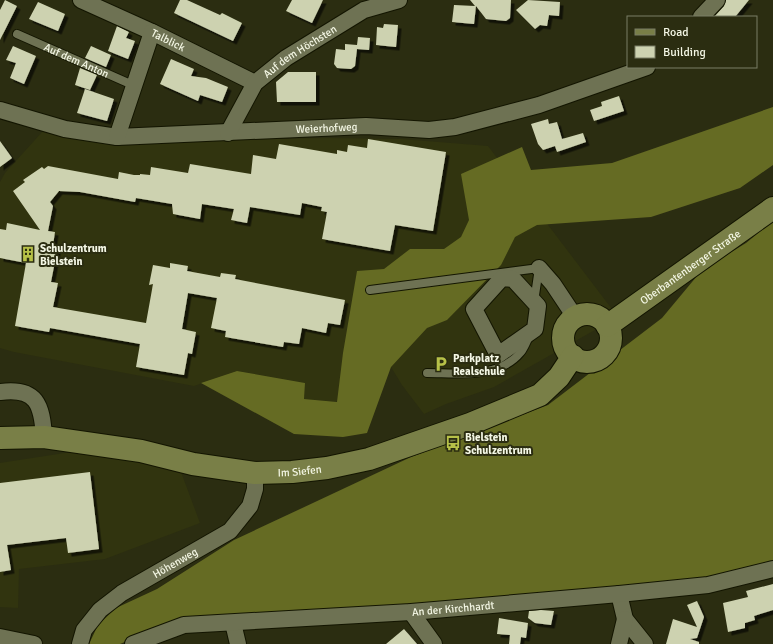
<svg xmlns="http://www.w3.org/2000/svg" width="773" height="644" font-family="Signika,sans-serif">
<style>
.built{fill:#31340f}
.forest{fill:#656b23}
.building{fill:#cdd2b0;filter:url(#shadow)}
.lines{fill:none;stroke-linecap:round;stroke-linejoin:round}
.service-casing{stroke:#131500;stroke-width:10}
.minor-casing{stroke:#131500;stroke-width:18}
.secondary-casing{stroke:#131500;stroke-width:24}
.service{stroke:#6e7253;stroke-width:8}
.minor{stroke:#6e7253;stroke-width:16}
.secondary{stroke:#797f47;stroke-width:22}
.labels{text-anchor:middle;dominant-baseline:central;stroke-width:4;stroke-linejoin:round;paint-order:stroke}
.street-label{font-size:11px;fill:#f4f7e5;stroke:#2b2d11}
.poi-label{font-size:11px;font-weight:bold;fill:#f4f7e5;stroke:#2b2d11;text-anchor:start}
</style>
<defs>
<filter id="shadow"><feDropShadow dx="3.5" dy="3.5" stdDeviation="0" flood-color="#0009"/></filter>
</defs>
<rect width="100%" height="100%" fill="#2b2d11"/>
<!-- built -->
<path class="built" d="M44,130L111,142L328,138L401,139L488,146L618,317L494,387L446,404L424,414L402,385L391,367L337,402L304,399L305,383L237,371L194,386L14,352L0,348V182L5,173Z
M91,449L181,472L200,523L105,559L19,569L18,608L0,607V463Z"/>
<!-- forest -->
<path class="forest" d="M773,107V165L740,188L651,217L537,225L515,237L501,265L447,320L427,328L391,367L367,433L343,437L294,434L201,383L237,371L305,383L304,399L337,402L343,353L357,271L384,269L410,249H444L461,237L469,220L461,174L522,147L531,170L612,163Z
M773,221V567L700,584L134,638L120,644H89L98,625L116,608L157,589L234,540L411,457L548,405L662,318L702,270L746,243Z"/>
<!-- building -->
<path class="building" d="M5,0L17,6L0,40V10Z
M180,0H187L220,15L222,13L242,23L233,41L174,13Z
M292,0H323L312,23L286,11Z
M470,0H511L510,18L506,21L486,19L476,6L474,24L452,22L454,5L475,6Z
M528,0L560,2L559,16L549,15L547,26L540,25L535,29L516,10Z
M726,0H749L735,17H714L724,6Z
M38,2L65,14L58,31L29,19Z
M384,24L398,25L396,47L376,45L377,27L383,28Z
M117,26L129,32L126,38L135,41L128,59L108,51Z
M358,37L370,38L369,50L357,49L355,66L351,69L337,68L334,64L336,49L345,50V44L357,45Z
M13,46L36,56L24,84L10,78L16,63L6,60Z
M91,46L111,55L106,67L85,58Z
M171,59L194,69L191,76L206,78L228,87L222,102L200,95L198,101L160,84Z
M80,68L97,75L90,90L75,85Z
M288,72H316V102H277L276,82Z
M85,89L114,99L107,121L77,113Z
M619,96L624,111L594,121L590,110L602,106L601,102Z
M548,119L549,124L557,122L562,139L583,133L586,142L557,152L555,146L543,150L538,144L531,124Z
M368,139L446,152L433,231L395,225L390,251L322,239L327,212L321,211L322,207L302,203L300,215L250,207L247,223L231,220L234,209L202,204L200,219L173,214L172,204L136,198L135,202L80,192L59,191L50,202L53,206L48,231L55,232L53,245L58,246L51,282L58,283L53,307L146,323L153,284L149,285L153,265L170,268V263L188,266L187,271L220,277L221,273L236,275L235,279L345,300L340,325L328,323L326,333L302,328L299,344L284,342L283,347L225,337L226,331L211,328L217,298L188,293L182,329L196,332L192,354L188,353L184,375L136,367L140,344L50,328L49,332L15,326L26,263L0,258V229L6,230L7,223L40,230L13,191L25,182L23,180L42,167L44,169L48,166L118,179L119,172L134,175H140V174L150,175L151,167L188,173L190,164L251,174L253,155L276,159L279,144L337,154V150L347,152L348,145L367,148Z
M0,141L12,158L0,167Z
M90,472L99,549L68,553L66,538L7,545L11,570L0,572V483Z
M773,584V610L754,616L755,620L745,623V628L728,632L723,603L748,597L746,591Z
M697,601L704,617L697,638L690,639L699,642V644H666L673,619L697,627L687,605Z
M541,610L554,611L551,625L535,623L528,618L529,611Z
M499,618L528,623L526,638L521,637L520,644H509L510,635L497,634Z
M404,629L417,644H386Z"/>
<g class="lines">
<defs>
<g id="service">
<path id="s1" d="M17,34L135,86"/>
<path d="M370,290L539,268L534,302"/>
<path d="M427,373C458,373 498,379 520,353C524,349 526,342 529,337"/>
</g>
<g id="minor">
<path id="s2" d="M81,0L152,32L255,83"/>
<path d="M701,17L717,0"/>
<path id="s3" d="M0,110L65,129L117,137L366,126L429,130L455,127L539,105L647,67"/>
<path id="s4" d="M228,133L255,83L286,58L364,10L399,0"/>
<path d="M117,137L152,32"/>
<path d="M539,268L553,284L575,317"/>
<path d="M502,278L513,279L538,306L535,329L498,355L474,309Z"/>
<path d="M0,392C37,387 42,405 44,437"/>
<path d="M619,594L625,619L645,644"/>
<path d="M411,612L434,644"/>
<path d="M233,623L238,644"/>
<path d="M0,637L34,644"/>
<path id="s5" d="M80,644L84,630L100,610L122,593L230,531L250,506L255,489V473"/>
<path id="s6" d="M133,644L184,625L411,612L619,594L708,585L773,569"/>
<path d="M619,644L625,619"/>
</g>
<g id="secondary">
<circle cx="587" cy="338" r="24"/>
<path id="s7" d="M607,326L773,208"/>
<path id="s8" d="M0,438L44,437L141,451L193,464L255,473L292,472L327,468L369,459L470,424L540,395L559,377L573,356"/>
</g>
</defs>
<!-- service casing -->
<use href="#service" class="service-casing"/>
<!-- minor casing -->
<use href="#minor" class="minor-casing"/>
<!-- secondary casing -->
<use href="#secondary" class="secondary-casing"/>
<!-- service -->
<use href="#service" class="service"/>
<!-- minor -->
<use href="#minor" class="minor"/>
<!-- secondary -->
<use href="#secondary" class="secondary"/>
</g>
<!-- icons -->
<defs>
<symbol id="building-bare" viewBox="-9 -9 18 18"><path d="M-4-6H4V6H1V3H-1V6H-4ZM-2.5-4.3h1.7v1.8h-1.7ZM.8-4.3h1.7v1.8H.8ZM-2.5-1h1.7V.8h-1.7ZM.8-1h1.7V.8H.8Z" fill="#b7c148" stroke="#2b2d11" stroke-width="2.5" paint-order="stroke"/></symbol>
<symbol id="parking-bare" viewBox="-9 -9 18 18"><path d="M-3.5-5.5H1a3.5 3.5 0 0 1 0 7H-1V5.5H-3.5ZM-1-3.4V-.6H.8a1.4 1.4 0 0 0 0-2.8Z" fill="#b7c148" stroke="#2b2d11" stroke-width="2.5" paint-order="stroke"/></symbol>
<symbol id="bus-bare" viewBox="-9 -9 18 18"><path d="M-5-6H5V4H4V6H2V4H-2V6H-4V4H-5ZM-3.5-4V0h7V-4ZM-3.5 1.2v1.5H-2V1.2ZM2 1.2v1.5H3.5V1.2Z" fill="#b7c148" stroke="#2b2d11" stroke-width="2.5" paint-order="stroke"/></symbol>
</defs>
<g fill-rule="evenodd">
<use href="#building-bare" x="17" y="243" width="22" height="22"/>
<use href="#parking-bare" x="430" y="353" width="22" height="22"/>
<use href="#bus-bare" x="442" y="432" width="22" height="22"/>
</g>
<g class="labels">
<!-- street labels -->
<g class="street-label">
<text stroke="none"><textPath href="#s2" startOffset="96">Talblick</textPath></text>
<text stroke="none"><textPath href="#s4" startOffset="112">Auf dem Höchsten</textPath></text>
<text stroke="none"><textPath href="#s1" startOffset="65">Auf dem Anton</textPath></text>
<text stroke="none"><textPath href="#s3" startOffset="330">Weierhofweg</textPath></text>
<text stroke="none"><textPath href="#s7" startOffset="102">Oberbantenberger Straße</textPath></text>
<text stroke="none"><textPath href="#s8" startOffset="303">Im Siefen</textPath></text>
<text stroke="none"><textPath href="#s5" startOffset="129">Höhenweg</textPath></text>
<text stroke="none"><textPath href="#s6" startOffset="324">An der Kirchhardt</textPath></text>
</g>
<!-- poi labels -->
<g class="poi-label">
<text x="40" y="248">Schulzentrum<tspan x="40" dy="13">Bielstein</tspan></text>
<text x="453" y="358">Parkplatz<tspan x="453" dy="13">Realschule</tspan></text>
<text x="465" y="437">Bielstein<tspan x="465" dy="13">Schulzentrum</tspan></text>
</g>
</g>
<!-- legend -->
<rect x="627" y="16" width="130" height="52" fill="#2b2d11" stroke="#7b7e66"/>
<rect x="635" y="29" width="20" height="6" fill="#797f47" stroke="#7b7e66"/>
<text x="663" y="36" font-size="12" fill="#f4f7e5">Road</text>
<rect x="635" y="46" width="20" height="12" fill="#cdd2b0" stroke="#7b7e66"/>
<text x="663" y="56" font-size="12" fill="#f4f7e5">Building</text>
</svg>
